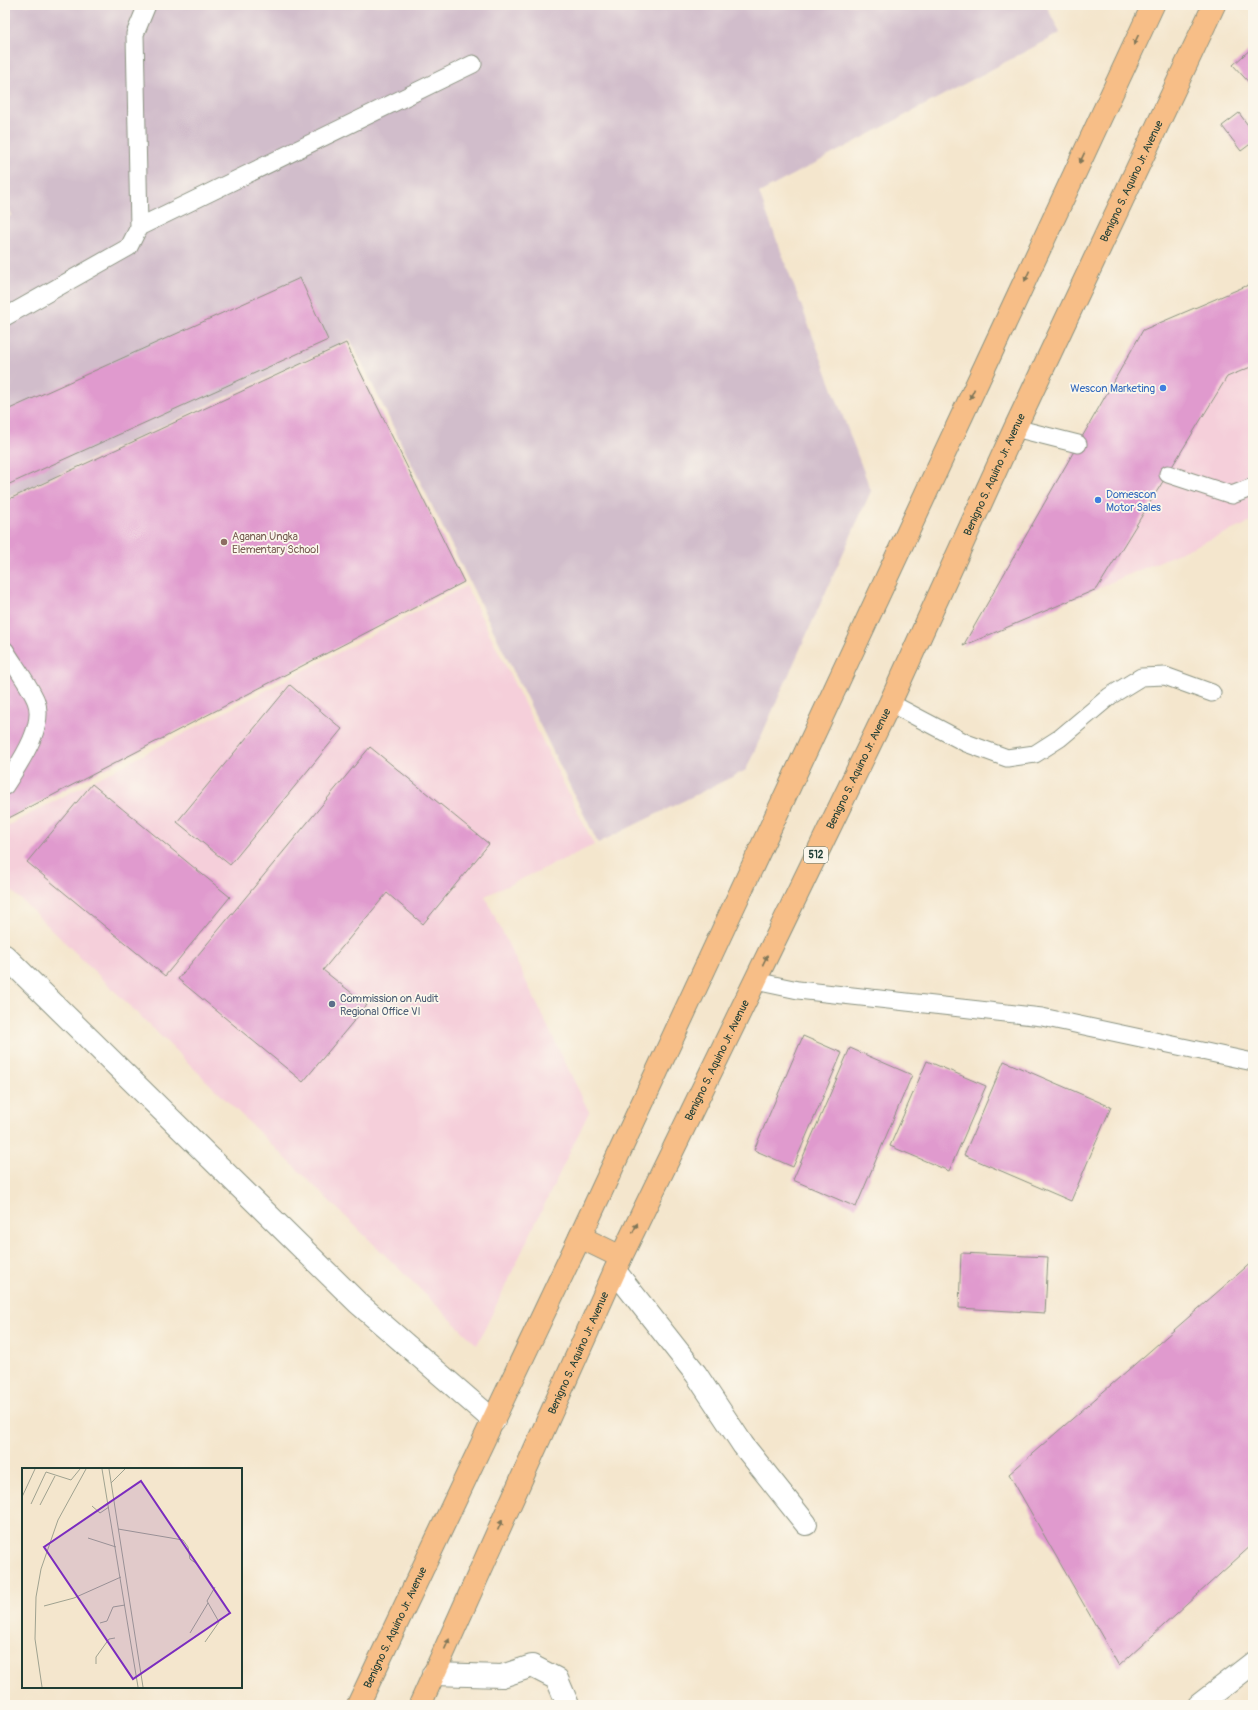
<svg xmlns="http://www.w3.org/2000/svg" width="1258" height="1710" font-family="Pangolin,sans-serif">
<style>
.built{fill:#f5cfda}
.industrial{fill:#d1bdcb}
.building{fill:#e09ace}
.lines{fill:none;stroke-linecap:round;stroke-linejoin:round}
.service-casing{stroke:#8a9280;stroke-width:19}
.minor-casing{stroke:#8a9280;stroke-width:24}
.primary-casing{stroke:#8a9280;stroke-width:24}
.service{stroke:#fff;stroke-width:17}
.minor{stroke:#fff;stroke-width:22}
.primary{stroke:#f7be87;stroke-width:22}
.oneway{fill:#807759}
.shop-dot{fill:#3f7fe0;stroke:#fbf7ec;stroke-width:1.5}
.education-dot{fill:#8d6e63;stroke:#fbf7ec;stroke-width:1.5}
.service-dot{fill:#5c6f8a;stroke:#fbf7ec;stroke-width:1.5}
.labels{text-anchor:middle;dominant-baseline:central;stroke-width:3.5;stroke-linejoin:round;paint-order:stroke}
.shield{fill:#fbf7ec;stroke:#61756b;stroke-width:1}
.shield-label{font-size:10px;font-weight:bold;fill:#1f3d34}
.street-label{font-size:11px;fill:#1f3d34;stroke:#fbf7ec}
.shop-label{font-size:11px;fill:#366cbe;stroke:#fbf7ec;text-anchor:end}
.education-label{font-size:11px;fill:#785e54;stroke:#fbf7ec;text-anchor:start}
.service-label{font-size:11px;fill:#4e5e75;stroke:#fbf7ec;text-anchor:start}
.inset-road{fill:none;stroke:#9fa290;stroke-width:1}
.view{fill:#7b2cbf;fill-opacity:0.15;stroke:#7b2cbf;stroke-width:2}
.inset-edge{fill:none;stroke:#1f3d34;stroke-width:2}
</style>
<rect width="100%" height="100%" fill="#fbf7ec"/>
<filter id="ink" filterUnits="userSpaceOnUse"><feTurbulence type="fractalNoise" baseFrequency=".025" numOctaves="2"/><feDisplacementMap in="SourceGraphic" scale="8" xChannelSelector="R" yChannelSelector="G"/><feConvolveMatrix kernelMatrix="1 2 1 2 8 2 1 2 1" color-interpolation-filters="sRGB"/></filter>
<filter id="wash" filterUnits="userSpaceOnUse"><feTurbulence type="fractalNoise" baseFrequency=".012" numOctaves="4" result="noise"/><feDisplacementMap in="SourceGraphic" scale="16" xChannelSelector="R" yChannelSelector="G"/><feGaussianBlur stdDeviation="0.9" result="paint"/><feColorMatrix in="noise" values="0 0 0 0 0 0 0 0 0 0 0 0 0 0 0 0 0 1.4 0 .05"/><feComposite in="paint" operator="in"/></filter>
<g filter="url(#wash)">
<rect width="100%" height="100%" fill="#f4e6cd"/>
<!-- built -->
<path class="built" d="M1253,283V521L963,646L1143,330Z
M466,586L594,845L485,896L589,1112L477,1345L5,884V827Z"/>
<!-- industrial -->
<path class="industrial" d="M5,5H1046L1060,33L759,193L871,491L746,770L598,843L350,339L5,499V219L12,215L5,200Z"/>
<g id="blocks">
<!-- building -->
<path class="building" d="M1253,47V87L1233,65Z
M1239,113L1253,132V142L1241,151L1222,126Z
M300,278L328,340L5,486V411Z
M1253,283V366L1227,377L1097,589L963,646L1143,330Z
M346,343L464,582L5,820V501Z
M290,685L342,729L230,865L177,822Z
M370,747L489,844L423,924L387,893L323,970L367,1005L303,1082L178,979Z
M92,784L230,897L165,976L27,862Z
M803,1036L842,1053L793,1167L754,1150Z
M850,1048L912,1075L856,1207L793,1180Z
M927,1061L986,1086L949,1171L890,1146Z
M1004,1061L1111,1107L1071,1201L964,1155Z
M961,1253L1048,1257L1045,1313L959,1308Z
M1253,1261V1544L1119,1666L1009,1474Z"/>
</g>
</g>
<g filter="url(#ink)">
<use href="#blocks" fill-opacity="0" stroke="#8a9280" stroke-width="1"/>
<g class="lines">
<defs>
<path id="service" d="M139,227L473,64
M5,317L129,247L139,227L135,34L147,5
M1015,428L1078,444
M1168,474L1232,495L1253,487
M5,650C14,665 30,686 36,701C46,727 18,765 5,786
M890,703L966,743L1007,758L1035,754L1060,738L1110,696L1141,677L1165,676L1212,693
M755,981L798,990L1042,1017L1253,1062"/>
<path id="minor" d="M5,956L358,1303L494,1421
M615,1271L696,1374L743,1445L806,1524
M433,1674L502,1676L532,1666L557,1679L568,1705
M1199,1705L1253,1663"/>
<g id="primary">
<path d="M580,1237L621,1257"/>
<path id="s1" d="M358,1705L580,1237L1153,5"/>
<path id="s2" d="M420,1705L621,1257L890,703L1015,428L1214,5"/>
</g>
</defs>
<!-- service casing -->
<use href="#service" class="service-casing"/>
<!-- minor casing -->
<use href="#minor" class="minor-casing"/>
<!-- primary casing -->
<use href="#primary" class="primary-casing"/>
<!-- service -->
<use href="#service" class="service"/>
<!-- minor -->
<use href="#minor" class="minor"/>
<!-- primary -->
<use href="#primary" class="primary"/>
</g>
<!-- one-way arrows -->
<defs><path id="oneway-solid" d="M-6-.8H1V-3.2L6.5 0L1 3.2V.8H-6Z"/></defs>
<g class="oneway">
<use href="#oneway-solid" transform="translate(1136 40) rotate(115)"/>
<use href="#oneway-solid" transform="translate(1082 158) rotate(115)"/>
<use href="#oneway-solid" transform="translate(1027 276) rotate(115)"/>
<use href="#oneway-solid" transform="translate(972 394) rotate(115)"/>
<use href="#oneway-solid" transform="translate(765 960) rotate(-64)"/>
<use href="#oneway-solid" transform="translate(635 1228) rotate(-63)"/>
<use href="#oneway-solid" transform="translate(500 1525) rotate(-66)"/>
<use href="#oneway-solid" transform="translate(447 1644) rotate(-66)"/>
</g>
</g>
<!-- markers -->
<g class="shop-dot">
<circle cx="1163" cy="388" r="4"/>
<circle cx="1098" cy="500" r="4"/>
</g>
<circle class="education-dot" cx="224" cy="542" r="4"/>
<circle class="service-dot" cx="332" cy="1004" r="4"/>
<g class="labels">
<!-- shield labels -->
<rect class="shield" x="804" y="847" width="24" height="16" rx="3"/>
<g class="shield-label">
<text x="816" y="855">512</text>
</g>
<!-- street labels -->
<g class="street-label">
<text stroke="none"><textPath href="#s2" startOffset="1682">Benigno S. Aquino Jr. Avenue</textPath></text>
<text stroke="none"><textPath href="#s2" startOffset="1358">Benigno S. Aquino Jr. Avenue</textPath></text>
<text stroke="none"><textPath href="#s2" startOffset="1034">Benigno S. Aquino Jr. Avenue</textPath></text>
<text stroke="none"><textPath href="#s2" startOffset="710">Benigno S. Aquino Jr. Avenue</textPath></text>
<text stroke="none"><textPath href="#s2" startOffset="386">Benigno S. Aquino Jr. Avenue</textPath></text>
<text stroke="none"><textPath href="#s1" startOffset="86">Benigno S. Aquino Jr. Avenue</textPath></text>
</g>
<!-- shop labels -->
<g class="shop-label">
<text x="1155" y="388">Wescon Marketing</text>
<text x="1106" y="494" text-anchor="start">Domescon<tspan x="1106" dy="13">Motor Sales</tspan></text>
</g>
<!-- education labels -->
<g class="education-label">
<text x="232" y="536">Aganan Ungka<tspan x="232" dy="13">Elementary School</tspan></text>
</g>
<!-- service labels -->
<g class="service-label">
<text x="340" y="998">Commission on Audit<tspan x="340" dy="13">Regional Office VI</tspan></text>
</g>
</g>
<!-- overview -->
<g transform="translate(22 1468)">
<rect width="220" height="220" fill="#f4e6cd"/>
<path class="inset-road" d="M80,1L116,219M87,1L121,219M89,15L103,1M0,29L13,1M9,36L24,4L49,12L58,1M18,37L33,8M70,38L78,45L87,39M96,61L161,72L166,79L168,91L175,96M66,70L94,79M22,138L52,130L99,109M78,155L85,153L91,139L103,137M168,165L186,135M183,174L197,154L185,133L193,119M74,196V189L87,171L93,170M20,219L13,171L14,129L19,101L36,52L64,1"/>
<path class="view" d="M119,13L208,145L111,211L22,79Z"/>
<rect width="220" height="220" class="inset-edge"/>
</g>
<!-- margin -->
<rect width="1258" height="1710" fill="none" stroke="#fbf7ec" stroke-width="20"/>
</svg>
